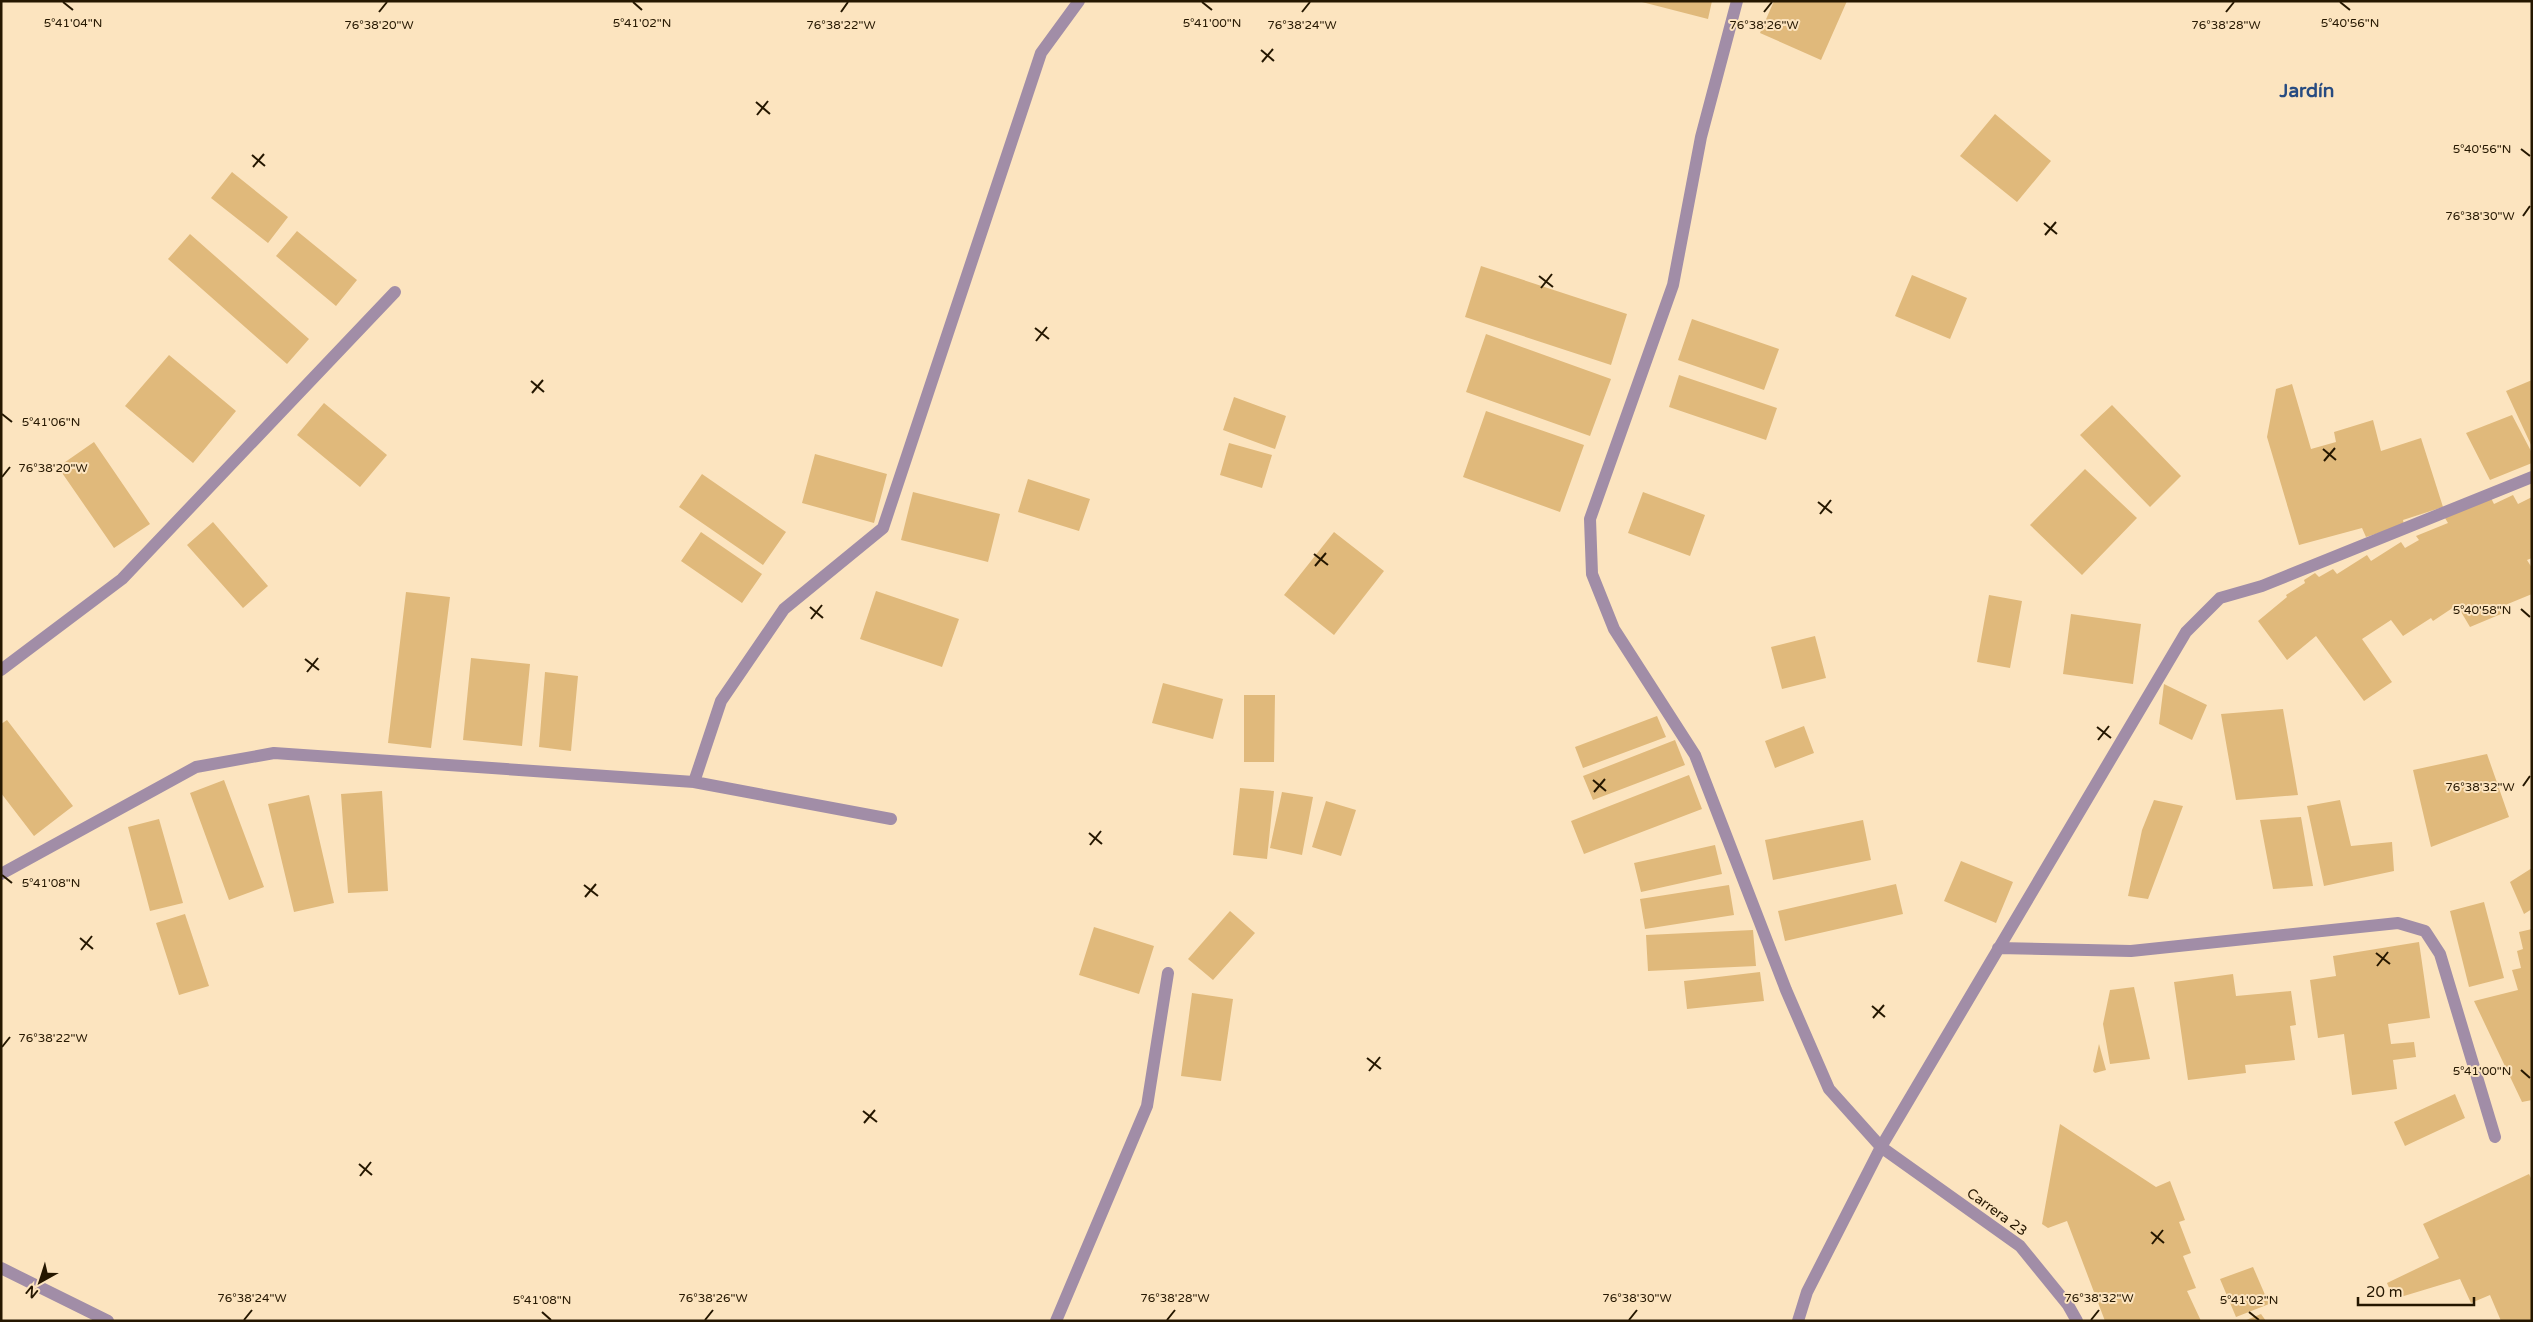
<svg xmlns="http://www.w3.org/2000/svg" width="2533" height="1322" font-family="'Varela Round',sans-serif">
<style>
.building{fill:#e0b97b}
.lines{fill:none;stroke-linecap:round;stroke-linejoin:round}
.minor{stroke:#a18da7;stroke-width:12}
.ticks{fill:none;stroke:#251700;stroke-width:2}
.labels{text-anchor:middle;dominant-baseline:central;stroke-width:4;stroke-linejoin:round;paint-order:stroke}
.street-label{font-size:14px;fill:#251700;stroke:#fce4bf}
.district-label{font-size:19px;font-weight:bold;fill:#274b81;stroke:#fce4bf}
.ticks-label{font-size:12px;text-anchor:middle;fill:#251700;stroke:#fce4bf;stroke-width:4;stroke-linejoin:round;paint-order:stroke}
</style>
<rect width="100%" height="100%" fill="#fce4bf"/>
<!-- building -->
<path class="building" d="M1638,1H1712L1708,19Z
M1774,1H1847L1821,60L1760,33Z
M1995,114L2051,161L2017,202L1960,156Z
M232,172L288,217L268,243L211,198Z
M297,231L357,280L336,306L276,256Z
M190,234L309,339L287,364L168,259Z
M1481,266L1627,314L1611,365L1465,317Z
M1912,275L1967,298L1950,339L1895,316Z
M1692,319L1779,349L1764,390L1678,360Z
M1486,334L1611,379L1590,436L1466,392Z
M169,355L236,411L193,463L125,406Z
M1679,375L1777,408L1766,440L1669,407Z
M2532,380V447L2506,391Z
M2292,384L2311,449L2336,442L2334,432L2373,420L2381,451L2421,438L2443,507L2403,520L2404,525L2366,537L2362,528L2299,545L2267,437L2276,389Z
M1234,397L1286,416L1275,449L1223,430Z
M324,403L387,455L360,487L297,435Z
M2112,405L2181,476L2150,507L2080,435Z
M1486,411L1584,445L1560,512L1463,477Z
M2512,415L2532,453V463L2490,480L2466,433Z
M94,442L150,524L114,548L58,467Z
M1229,443L1272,455L1262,488L1220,475Z
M815,454L887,474L874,523L802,503Z
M2085,469L2137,518L2082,575L2030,525Z
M702,474L786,532L763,565L679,507Z
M1028,479L1090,499L1079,531L1018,512Z
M913,492L1000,514L988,562L901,540Z
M1643,492L1705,515L1690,556L1628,533Z
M2513,495L2518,504L2532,497V558L2527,560L2532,568V594L2498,608L2501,614L2470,627L2457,605L2433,621L2431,618L2403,636L2391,620L2362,639L2392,682L2364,701L2316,636L2287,660L2258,621L2287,597L2286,595L2305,583L2304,580L2315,573L2319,577L2333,569L2337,574L2367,555L2371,561L2401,542L2405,548L2419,540L2416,536L2448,523L2445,518L2491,498L2494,504Z
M213,522L268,586L243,608L187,545Z
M701,532L762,574L742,603L681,561Z
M1334,532L1384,571L1334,635L1284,595Z
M876,591L959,619L942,667L860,639Z
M406,592L450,597L431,748L388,743Z
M1989,595L2022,601L2010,668L1977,662Z
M2071,614L2141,624L2133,684L2063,674Z
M1815,636L1826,678L1782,689L1771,647Z
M471,658L530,664L522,746L463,740Z
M545,672L578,676L571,751L539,747Z
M1163,683L1223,699L1213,739L1152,723Z
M2164,684L2207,705L2192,740L2159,724Z
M1244,695H1275L1274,762H1244Z
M2283,709L2298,795L2236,800L2221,714Z
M1657,716L1666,737L1583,768L1575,747Z
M7,720L73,806L34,836L1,793V724Z
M1804,726L1814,753L1775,768L1765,741Z
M1675,740L1685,765L1593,800L1583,776Z
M2487,754L2509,817L2431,847L2413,770Z
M1689,775L1702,809L1584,854L1571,821Z
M224,780L264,887L229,900L190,793Z
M1240,788L1274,791L1267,859L1233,855Z
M382,791L388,891L348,893L341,794Z
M1282,792L1313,797L1302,855L1270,848Z
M309,795L334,903L294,912L268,804Z
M2154,800L2183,806L2148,899L2128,896L2142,830Z
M2340,800L2351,846L2392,842L2394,871L2324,886L2307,806Z
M1326,801L1356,810L1341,856L1312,847Z
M2301,817L2313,886L2273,889L2260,820Z
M159,819L183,903L150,911L128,827Z
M1863,820L1871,860L1773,880L1765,840Z
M1715,845L1722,874L1641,892L1634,863Z
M1961,861L2013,882L1996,923L1944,901Z
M2532,868V909L2524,914L2510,882Z
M1896,884L1903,914L1785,941L1778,911Z
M1729,885L1734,915L1645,929L1640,899Z
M2484,902L2504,978L2469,987L2450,911Z
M1230,911L1255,933L1213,980L1188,959Z
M185,914L209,986L179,995L156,923Z
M1094,927L1154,946L1139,994L1079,975Z
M2532,929V1100L2522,1102L2474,1001L2518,990L2512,970L2521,968L2517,951L2523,949L2519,932Z
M1753,930L1756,966L1648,971L1646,935Z
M2419,942L2430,1018L2388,1024L2391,1044L2414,1042L2416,1057L2393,1060L2397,1089L2352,1095L2344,1034L2318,1038L2310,980L2336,976L2333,956Z
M1760,972L1764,1001L1687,1009L1684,981Z
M2233,974L2236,996L2291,991L2296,1025L2290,1026L2295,1060L2245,1065L2246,1073L2188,1080L2174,982Z
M2134,987L2150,1059L2110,1064L2103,1024L2110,990Z
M1192,993L1233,999L1221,1081L1181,1076Z
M2099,1044L2106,1070L2095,1073L2093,1071Z
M2455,1094L2465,1118L2405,1146L2394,1122Z
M2060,1124L2156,1187L2170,1181L2185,1220L2179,1222L2191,1253L2183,1256L2196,1288L2187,1291L2201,1321H2105L2067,1221L2048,1228L2042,1224Z
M2529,1174L2532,1180V1321H2501L2490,1295L2471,1303L2460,1279L2394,1299L2387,1283L2439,1258L2423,1224Z
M2253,1267L2269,1304L2236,1317L2220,1279Z
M2261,1314L2266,1321H2244Z"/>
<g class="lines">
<!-- minor -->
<path class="minor" d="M1737,1L1701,137L1673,285L1590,519L1592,574L1614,629L1695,755L1786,990L1829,1089L1881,1147L2020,1246L2068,1305L2077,1321
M1,670L122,579L395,292
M694,782L721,701L784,609L883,528L1041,53L1079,1
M1,874L196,767L274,753L694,782L891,819
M1998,948L2131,951L2398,923L2425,931L2440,954L2495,1137
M1,1268L108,1321
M1056,1321L1147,1106L1168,973
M1798,1321L1807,1292L1881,1147L2186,632L2220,598L2262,586L2532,477"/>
</g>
<!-- ticks -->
<path class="ticks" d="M63,2L73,10M633,2L642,10M1202,2L1212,10M2340,2L2350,10M379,12L387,2M841,12L848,2M1302,12L1310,2M1764,12L1772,2M2226,12L2234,2M1261,50L1274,61M1262,62L1273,49M756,102L770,114M757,115L768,101M2521,149L2530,156M252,155L265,166M253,167L264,154M2523,216L2530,206M2044,223L2057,234M2045,235L2056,222M1539,276L1553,287M1541,288L1552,274M1035,328L1049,339M1036,341L1047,327M531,381L544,392M532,393L543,380M2,414L12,422M2323,449L2336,460M2324,461L2335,448M2,477L10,467M1818,502L1832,513M1820,514L1831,500M1314,554L1328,565M1315,566L1326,553M810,607L823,618M2521,609L2530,617M811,619L822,605M305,659L319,670M307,672L318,658M2097,727L2111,738M2098,740L2109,726M1593,780L1606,791M2523,786L2530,776M1594,792L1605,779M1089,833L1102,844M1090,845L1101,831M2,875L12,883M584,885L598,896M585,897L596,884M80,938L93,949M81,950L92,936M2376,953L2390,964M2377,966L2388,952M1872,1006L1885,1017M1873,1018L1884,1005M2,1047L10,1037M1367,1058L1381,1069M2521,1070L2530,1078M1369,1071L1380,1057M863,1111L877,1122M864,1123L875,1110M359,1164L372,1175M360,1176L371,1162M2151,1232L2164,1243M2152,1244L2163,1230M542,1312L551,1320M2249,1312L2259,1320M244,1320L252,1310M705,1320L713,1310M1167,1320L1175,1310M1629,1320L1637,1310M2091,1320L2099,1310"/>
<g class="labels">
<!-- street labels -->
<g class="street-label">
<text transform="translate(1997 1212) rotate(36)">Carrera 23</text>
</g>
<!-- district labels -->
<g class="district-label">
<text x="2307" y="91">Jardín</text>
</g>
</g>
<g class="ticks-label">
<text x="2350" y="27">5°40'56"N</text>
<text x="73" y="27">5°41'04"N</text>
<text x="642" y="27">5°41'02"N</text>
<text x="1212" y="27">5°41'00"N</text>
<text x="379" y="29">76°38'20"W</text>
<text x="841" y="29">76°38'22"W</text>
<text x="1302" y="29">76°38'24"W</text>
<text x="1764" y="29">76°38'26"W</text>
<text x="2226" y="29">76°38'28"W</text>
<text x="2482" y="153">5°40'56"N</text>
<text x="2480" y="220">76°38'30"W</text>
<text x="51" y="426">5°41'06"N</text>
<text x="53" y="472">76°38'20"W</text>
<text x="2482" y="614">5°40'58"N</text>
<text x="2480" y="791">76°38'32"W</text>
<text x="51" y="887">5°41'08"N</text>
<text x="53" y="1042">76°38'22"W</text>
<text x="2482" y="1075">5°41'00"N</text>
<text x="252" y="1302">76°38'24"W</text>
<text x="713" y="1302">76°38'26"W</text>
<text x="1175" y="1302">76°38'28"W</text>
<text x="1637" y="1302">76°38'30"W</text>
<text x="2099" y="1302">76°38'32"W</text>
<text x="542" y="1304">5°41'08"N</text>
<text x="2249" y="1304">5°41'02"N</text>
</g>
<!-- border -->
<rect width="2533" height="1322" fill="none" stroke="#251700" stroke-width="5"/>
<!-- north arrow -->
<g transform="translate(40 1282) rotate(219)" stroke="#fce4bf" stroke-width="4" paint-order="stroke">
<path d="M0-4L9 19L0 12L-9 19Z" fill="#251700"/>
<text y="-8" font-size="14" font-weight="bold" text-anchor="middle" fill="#251700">N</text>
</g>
<!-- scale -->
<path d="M2358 1297v8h116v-8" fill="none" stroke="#251700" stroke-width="2.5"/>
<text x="2366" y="1297" font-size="15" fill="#251700" stroke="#fce4bf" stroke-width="4" paint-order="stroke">20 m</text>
</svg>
